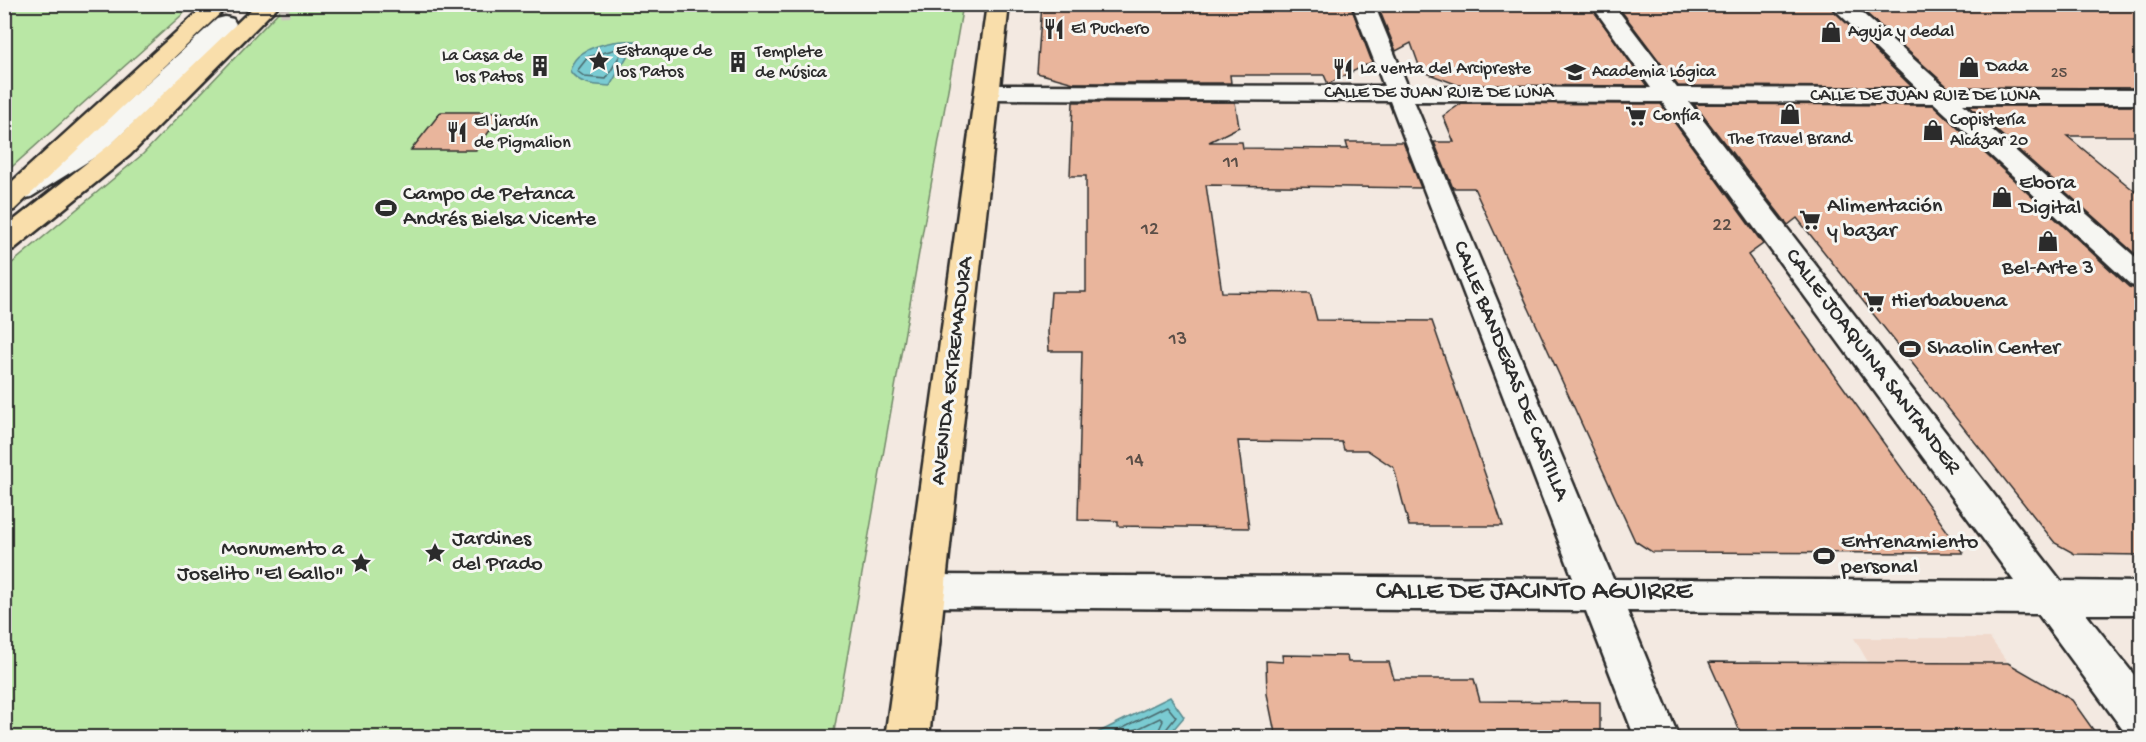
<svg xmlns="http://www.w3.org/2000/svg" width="2146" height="742" font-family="'Gochi Hand',sans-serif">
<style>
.built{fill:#f0d9cc}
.green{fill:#b9e7a5;stroke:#728968;stroke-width:1.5}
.water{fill:#7acbd2;stroke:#5a8b8f;stroke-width:1.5}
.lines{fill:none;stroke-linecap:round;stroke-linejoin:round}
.shore{stroke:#4b6b6e;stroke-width:1.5}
.building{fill:#e9b59c;stroke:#2b2b2b;stroke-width:1.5}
.minor-tunnel{stroke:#cbc3bd;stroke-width:24;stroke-dasharray:24 12;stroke-linecap:butt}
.minor-casing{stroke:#2b2b2b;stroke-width:5}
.major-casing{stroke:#2b2b2b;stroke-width:5}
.minor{fill:#f6f6f2;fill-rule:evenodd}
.major{fill:#f9deab;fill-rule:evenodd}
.labels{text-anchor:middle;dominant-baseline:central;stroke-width:6;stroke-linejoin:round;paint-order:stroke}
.far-number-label{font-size:16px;fill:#5a4e47}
.far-poi-label{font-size:18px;fill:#2b2b2b;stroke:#f6f6f2;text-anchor:start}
.far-street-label{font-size:18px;fill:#2b2b2b;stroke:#f6f6f2}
.number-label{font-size:20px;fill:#5a4e47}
.poi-label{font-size:22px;fill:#2b2b2b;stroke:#f6f6f2;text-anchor:start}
.street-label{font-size:22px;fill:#2b2b2b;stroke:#f6f6f2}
.near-street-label{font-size:27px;fill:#2b2b2b;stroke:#f6f6f2}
</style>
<rect width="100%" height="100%" fill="#f3e9e1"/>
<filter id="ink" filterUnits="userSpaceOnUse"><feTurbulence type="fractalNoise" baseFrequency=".0167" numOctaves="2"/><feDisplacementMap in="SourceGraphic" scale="12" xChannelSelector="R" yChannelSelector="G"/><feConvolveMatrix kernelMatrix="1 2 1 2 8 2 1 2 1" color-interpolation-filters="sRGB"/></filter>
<g filter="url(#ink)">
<!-- built -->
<path class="built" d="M1854,638H1990L2008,663L2072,700L1912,737Z"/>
<!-- green -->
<path class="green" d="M5,4H193V5L5,173Z
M285,5H963L833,737H5V269L143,154Z"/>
<!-- water -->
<path class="water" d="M636,41L610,86C595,85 579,85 570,71C574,46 615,40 636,41Z
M1170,697L1184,717L1167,737H1089Z"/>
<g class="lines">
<!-- shore -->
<path class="shore" d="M620,48L622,52L606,79L585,77L577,71L588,57Z
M1103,738L1167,706L1176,717L1164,732L1163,738
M1119,738L1160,718L1163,721L1155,738"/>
</g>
<!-- building -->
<path class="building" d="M1042,4H1350L1372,62L1328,84L1324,75H1230L1231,83H1074L1037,73Z
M1377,4H1589L1647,86L1458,85L1421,71L1411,43L1396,51Z
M1616,4H1827L1912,87L1678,86Z
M1856,4H2142V88L1948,87Z
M1073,102H1235L1239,127L1209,142H1242L1243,148L1348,149L1346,142H1403L1421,188L1206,185L1222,292L1310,293L1317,320L1432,321L1503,526H1409L1394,468L1367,450H1344L1342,442L1238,441L1249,528L1118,526V521L1078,520L1082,351H1049L1048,332L1051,292H1086V176H1070Z
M1462,103L1661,104L1763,244L1748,255L1963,553L1652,552L1635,541L1474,188H1453L1434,142H1454L1443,116Z
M1694,104L1933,105L2129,287L2142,290V555L2075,554L2055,543L1797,218L1788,225Z
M1969,106H2142V136H2067L2142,197V260Z
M441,112H503L476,150H411Z
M1282,655L1347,656L1348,662H1389L1394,679H1474L1480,701L1600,702V738H1276L1267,694L1266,661L1283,662Z
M1709,662L2008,663L2072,700L2099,738H1743Z"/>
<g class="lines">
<!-- minor-tunnel -->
<path class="minor-tunnel" d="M244,6L289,4"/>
<defs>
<path id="minor" d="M1352,4H1374L1408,87L1651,88L1591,4H1613L1677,88L1918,89L1829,4H1852L1947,89L2142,90V104H1963L2142,263V288L2131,285L1934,103L1689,102L2061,581L2142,582V614H2086L2142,685V738L2126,734L2038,614L1627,611L1679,738H1635L1586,611L926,607L912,602L906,591L912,580L926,575L1573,578L1390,101L988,99L979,97L976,92L979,87L988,85L1384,86ZM1414,101L1662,102L2014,581L1613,579Z
M225,17L233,19L236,24L233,29L103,152L31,197L21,199L11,197L7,191L11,185L85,140L217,19Z"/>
<path id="major" d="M207,4H230L14,210L4,212V189Z
M257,4H280L130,155L14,249L4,252V228L112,143Z
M987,4H1009L929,738H885Z"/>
</defs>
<!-- minor casing -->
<use href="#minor" class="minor-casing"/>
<!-- major casing -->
<use href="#major" class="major-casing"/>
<!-- minor -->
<use href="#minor" class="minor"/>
<!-- major -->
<use href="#major" class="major"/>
</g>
</g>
<!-- icons -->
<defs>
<symbol id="restaurant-bare" viewBox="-9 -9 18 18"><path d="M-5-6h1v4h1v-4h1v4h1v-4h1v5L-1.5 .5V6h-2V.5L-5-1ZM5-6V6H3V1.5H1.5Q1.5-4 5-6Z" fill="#2b2b2b" stroke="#f6f6f2" stroke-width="2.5" paint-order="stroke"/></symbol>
<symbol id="shop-bare" viewBox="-9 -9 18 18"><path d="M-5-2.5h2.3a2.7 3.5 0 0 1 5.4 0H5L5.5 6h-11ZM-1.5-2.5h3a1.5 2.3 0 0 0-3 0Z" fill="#2b2b2b" stroke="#f6f6f2" stroke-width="2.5" paint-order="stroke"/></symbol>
<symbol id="sight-bare" viewBox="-9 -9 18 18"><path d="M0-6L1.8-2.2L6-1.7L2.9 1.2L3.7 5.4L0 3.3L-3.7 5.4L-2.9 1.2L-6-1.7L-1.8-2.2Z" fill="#2b2b2b" stroke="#f6f6f2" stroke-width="2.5" paint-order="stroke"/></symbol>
<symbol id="building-bare" viewBox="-9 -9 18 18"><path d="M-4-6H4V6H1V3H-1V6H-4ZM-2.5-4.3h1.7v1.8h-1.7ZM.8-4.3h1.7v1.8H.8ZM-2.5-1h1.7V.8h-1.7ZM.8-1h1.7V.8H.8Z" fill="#2b2b2b" stroke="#f6f6f2" stroke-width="2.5" paint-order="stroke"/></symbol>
<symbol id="school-bare" viewBox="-9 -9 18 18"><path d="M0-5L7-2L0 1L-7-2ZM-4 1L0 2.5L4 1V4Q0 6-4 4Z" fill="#2b2b2b" stroke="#f6f6f2" stroke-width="2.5" paint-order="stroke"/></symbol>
<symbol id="supermarket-bare" viewBox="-9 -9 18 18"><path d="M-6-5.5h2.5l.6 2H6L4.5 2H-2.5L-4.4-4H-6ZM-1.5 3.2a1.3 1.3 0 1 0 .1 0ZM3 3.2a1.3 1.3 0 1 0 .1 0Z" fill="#2b2b2b" stroke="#f6f6f2" stroke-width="2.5" paint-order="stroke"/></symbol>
<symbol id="stadium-bare" viewBox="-9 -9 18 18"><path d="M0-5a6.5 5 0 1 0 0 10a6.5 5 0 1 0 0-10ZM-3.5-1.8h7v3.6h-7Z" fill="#2b2b2b" stroke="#f6f6f2" stroke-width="2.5" paint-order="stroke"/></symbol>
</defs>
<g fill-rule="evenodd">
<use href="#restaurant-bare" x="1039" y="14" width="30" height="30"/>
<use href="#shop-bare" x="1816" y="17" width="30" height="30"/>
<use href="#sight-bare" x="584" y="46" width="30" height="30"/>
<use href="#building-bare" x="723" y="47" width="30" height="30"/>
<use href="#building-bare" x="525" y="51" width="30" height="30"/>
<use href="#shop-bare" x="1954" y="52" width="30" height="30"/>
<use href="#restaurant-bare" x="1328" y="54" width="30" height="30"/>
<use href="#school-bare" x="1560" y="57" width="30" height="30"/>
<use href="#shop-bare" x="1775" y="99" width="30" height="30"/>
<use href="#supermarket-bare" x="1621" y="101" width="30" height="30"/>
<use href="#shop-bare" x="1918" y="115" width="30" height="30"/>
<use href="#restaurant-bare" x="442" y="117" width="30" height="30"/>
<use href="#shop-bare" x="1987" y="182" width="30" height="30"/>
<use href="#stadium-bare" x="371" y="193" width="30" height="30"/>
<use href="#supermarket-bare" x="1795" y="205" width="30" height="30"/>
<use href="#shop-bare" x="2033" y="226" width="30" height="30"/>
<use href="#supermarket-bare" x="1859" y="287" width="30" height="30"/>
<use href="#stadium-bare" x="1895" y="334" width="30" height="30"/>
<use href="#sight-bare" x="420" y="538" width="30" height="30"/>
<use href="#stadium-bare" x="1809" y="541" width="30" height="30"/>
<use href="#sight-bare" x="346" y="548" width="30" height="30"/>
</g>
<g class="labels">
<!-- far-number labels -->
<g class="far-number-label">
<text x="2059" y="74">25</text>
</g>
<!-- far-poi labels -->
<g class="far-poi-label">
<text x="1071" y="29">El Puchero</text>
<text x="1848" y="32">Aguja y dedal</text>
<text x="616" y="51">Estanque de<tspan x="616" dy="21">los Patos</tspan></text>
<text x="755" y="52">Templete<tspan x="755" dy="21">de Música</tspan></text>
<text x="523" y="56" text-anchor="end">La Casa de<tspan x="523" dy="21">los Patos</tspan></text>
<text x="1986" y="67">Dada</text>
<text x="1360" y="69">La venta del Arcipreste</text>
<text x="1592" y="72">Academia Lógica</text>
<text x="1653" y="116">Confía</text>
<text x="1950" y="120">Copistería<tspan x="1950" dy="21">Alcázar 20</tspan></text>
<text x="474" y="122">El jardín<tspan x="474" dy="21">de Pigmalion</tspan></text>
<text x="1790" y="139" text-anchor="middle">The Travel Brand</text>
</g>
<!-- far-street labels -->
<g class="far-street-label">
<text x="1439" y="93">CALLE DE JUAN RUIZ DE LUNA</text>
<text x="1925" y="96">CALLE DE JUAN RUIZ DE LUNA</text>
</g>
<!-- number labels -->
<g class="number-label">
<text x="1231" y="163">11</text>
<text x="1722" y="226">22</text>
<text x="1150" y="230">12</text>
<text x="1178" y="340">13</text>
<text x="1135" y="461">14</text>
</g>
<!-- poi labels -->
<g class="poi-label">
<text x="2019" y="184">Ebora<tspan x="2019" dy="25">Digital</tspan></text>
<text x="403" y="195">Campo de Petanca<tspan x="403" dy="25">Andrés Bielsa Vicente</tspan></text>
<text x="1827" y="207">Alimentación<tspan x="1827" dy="25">y bazar</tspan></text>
<text x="2048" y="269" text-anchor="middle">Bel-Arte 3</text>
<text x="1891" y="302">Hierbabuena</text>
<text x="1927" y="349">Shaolin Center</text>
<text x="452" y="540">Jardines<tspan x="452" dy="25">del Prado</tspan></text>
<text x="1841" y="543">Entrenamiento<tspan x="1841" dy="25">personal</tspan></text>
<text x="344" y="550" text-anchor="end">Monumento a<tspan x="344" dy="25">Joselito "El Gallo"</tspan></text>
</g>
<!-- street labels -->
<g class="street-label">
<text transform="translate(1872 362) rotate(53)">CALLE JOAQUINA SANTANDER</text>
<text transform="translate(953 371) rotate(-83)">AVENIDA EXTREMADURA</text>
<text transform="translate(1510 371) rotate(68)">CALLE BANDERAS DE CASTILLA</text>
</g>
<!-- near-street labels -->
<g class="near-street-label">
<text x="1534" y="593">CALLE DE JACINTO AGUIRRE</text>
</g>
</g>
<!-- margin -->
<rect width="2146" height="742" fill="none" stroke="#f6f6f2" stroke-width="24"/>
<rect x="12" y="12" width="2122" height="718" fill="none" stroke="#2b2b2b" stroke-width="2" filter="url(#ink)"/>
</svg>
